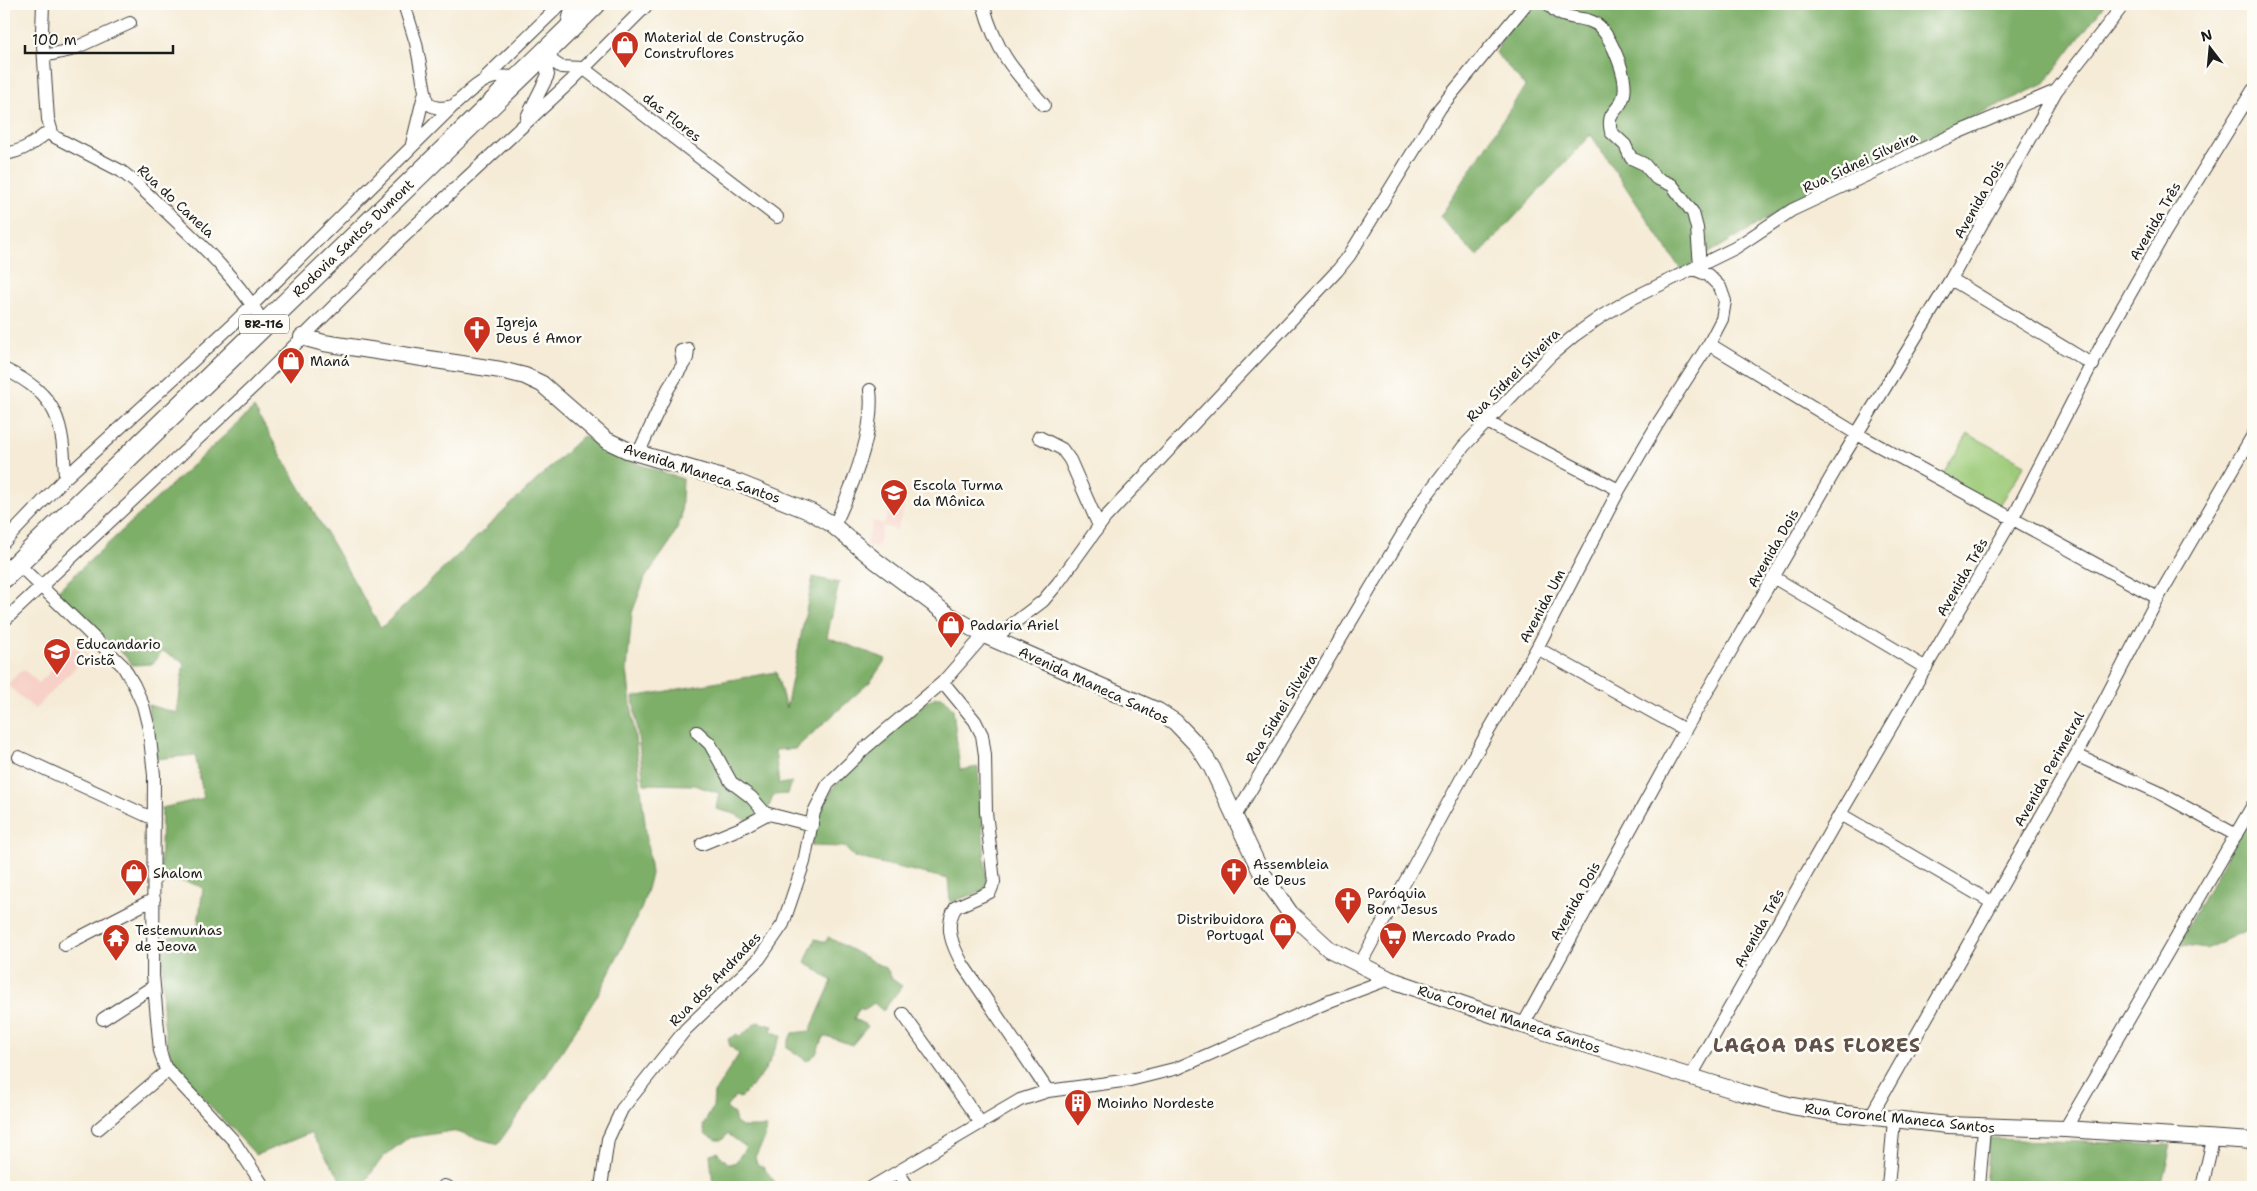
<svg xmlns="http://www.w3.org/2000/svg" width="2257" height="1191" font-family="'Shantell Sans',sans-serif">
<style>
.built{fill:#f7d1c7}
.green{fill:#9ecb79;stroke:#5d744a}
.forest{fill:#7eaf69;stroke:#4d6642}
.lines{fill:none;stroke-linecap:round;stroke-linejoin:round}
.street-casing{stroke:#3d3b38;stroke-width:14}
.secondary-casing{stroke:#3d3b38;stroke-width:18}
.highway-casing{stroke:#3d3b38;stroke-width:23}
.street{stroke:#fff;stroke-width:12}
.secondary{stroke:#fff;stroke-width:16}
.highway{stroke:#fff;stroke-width:21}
.labels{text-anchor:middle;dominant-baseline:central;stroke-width:5;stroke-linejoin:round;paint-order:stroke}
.shield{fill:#fdfcf7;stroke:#605f5e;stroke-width:1}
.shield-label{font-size:12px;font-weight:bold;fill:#1c1c1c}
.poi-label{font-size:14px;fill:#1c1c1c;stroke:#fdfcf7;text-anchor:start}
.street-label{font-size:14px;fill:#1c1c1c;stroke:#fdfcf7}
.district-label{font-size:19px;font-weight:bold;letter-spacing:1px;fill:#61514a;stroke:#fdfcf7}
</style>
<rect width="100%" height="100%" fill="#fdfcf7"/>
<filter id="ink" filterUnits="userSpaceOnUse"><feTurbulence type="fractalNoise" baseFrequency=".02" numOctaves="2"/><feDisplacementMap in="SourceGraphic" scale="10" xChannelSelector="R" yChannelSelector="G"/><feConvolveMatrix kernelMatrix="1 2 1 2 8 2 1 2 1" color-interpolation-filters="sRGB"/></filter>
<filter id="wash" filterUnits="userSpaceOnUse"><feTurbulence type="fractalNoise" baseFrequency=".0096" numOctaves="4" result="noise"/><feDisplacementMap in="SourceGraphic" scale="20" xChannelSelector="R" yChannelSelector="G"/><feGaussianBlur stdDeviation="1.12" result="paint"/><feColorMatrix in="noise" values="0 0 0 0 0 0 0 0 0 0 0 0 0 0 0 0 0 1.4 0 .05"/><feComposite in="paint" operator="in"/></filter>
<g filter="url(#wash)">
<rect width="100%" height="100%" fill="#f5ebd6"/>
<!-- built -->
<path class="built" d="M891,504L904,508L897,530L883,526L877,548L866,545L873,521L884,524Z
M75,646L87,656L35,709L7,685L23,669L39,683Z"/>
<!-- green -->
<path class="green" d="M1968,434L2025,464L1999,507L1941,477Z"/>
<!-- forest -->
<path class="forest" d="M1517,4H2105L2044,84L1818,188L1681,270L1591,135L1477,257L1440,217L1525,86L1496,53Z
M254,408L381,628L583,436L635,463L683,479L681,519L671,541L645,578L632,613L627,670L651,874L642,907L599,993L547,1074L498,1144L452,1131L408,1138L383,1157L361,1187H346L310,1133L256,1155L178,1071C157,1038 164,978 163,938L197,932L203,888C188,881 176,878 160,886L162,808L204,798L195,755L156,759L148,705L177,713L184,662L162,651L153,664L132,665L125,656L55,593Z
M813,577L839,583L827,637L886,659L871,681L795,749L775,750L779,784L792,782L788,794L773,795L767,813L747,821L735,814L716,809L719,793L694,785L644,784L633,697L776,672L786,708Z
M936,697H943L953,709L960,770L978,767L987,890L950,902L948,879L854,857L844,847L811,846L820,811L837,781L925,703Z
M2253,809V927L2206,949L2178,945Z
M828,937L887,969L892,979L902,986L883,1011L874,1003L864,1010L859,1008L854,1019L868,1026L852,1045L829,1037H823L816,1054L807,1061L786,1047L792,1033L810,1031L832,981L805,962L815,939L826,942Z
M757,1022L773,1026L771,1031L782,1036C776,1045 774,1052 770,1061C764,1074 750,1088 740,1098L735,1096L726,1108L734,1114L736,1123L742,1127H767L765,1138L755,1157L757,1164L763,1167L779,1187H701L713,1186L710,1154L717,1152L729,1164L736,1162L746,1147L728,1134L722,1140H716L705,1134L703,1126L713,1107L714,1093L739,1054L730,1046L728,1039L737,1034L740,1037Z
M1989,1139L2171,1145L2161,1187H1985Z"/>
</g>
<g filter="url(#ink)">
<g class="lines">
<defs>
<path id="street" d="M43,4L42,31L48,119L53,136L121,171L135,182C181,227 232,268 264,324
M404,4L416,43L427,102C434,110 443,108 453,106
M983,4C996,51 1012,69 1044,105
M1549,4C1562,24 1586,13 1600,27C1612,40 1630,80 1623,98C1618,113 1606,111 1611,132L1625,145L1631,158L1644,164L1656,178L1672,185L1693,213L1697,228L1700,266
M566,30L572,4
M543,55L561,67L583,68L777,217
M44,56L71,50L130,23
M486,77L561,4
M527,117L548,75L543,55
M412,144L424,95
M4,154C22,152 36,142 50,130
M1951,279L2093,365
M1709,344L1857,434L2158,598
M4,369C59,395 63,422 65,478
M1487,422L1619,490
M1039,437L1062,449L1070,460L1099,526
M638,454L668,389L687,358L688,349L681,351L683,363
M834,526C852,488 875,431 870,390
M4,542L65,478L233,324L453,106C479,84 484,72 521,78
M18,564L123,666L134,685L143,705L149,729L154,775L153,975L160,1051L165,1067L233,1140L264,1187
M1773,577L1926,668
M4,621L254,386L400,240L572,80L648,4
M993,639L1043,601L1058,583L1105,518L1337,271L1349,256L1440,108L1526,4
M1537,648L1685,730
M943,682L975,721L982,735L985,755L986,812L994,882L990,892L956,907C943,926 953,947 963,965L1048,1091
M697,732L710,744L731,782L751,797L765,813L812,825
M2076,755L2158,792L2236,835
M19,757L154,819
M1840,814L1991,902
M1234,818L1423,500L1464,446L1550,356L1575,335L1602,316L1629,300L1735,248L1792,210L1959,132L2056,91
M702,844L741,828L767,814
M65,945L154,899
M1359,966L1471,761L1537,648L1619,490L1657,425L1709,344L1722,319L1725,301L1720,287L1708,275L1694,269
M903,1014L980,1122
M103,1019L154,986
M1523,1025L1685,730L1841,460L1951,279L2056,91L2124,4
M1691,1076L1840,814L2013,518L2104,340L2165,232L2253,90
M1870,1117L2076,755L2158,598L2253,435
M98,1129L168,1070
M2065,1129L2253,805
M898,1172L908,1187
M444,1186L448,1187
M601,1187L608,1139L622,1109L686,1029L759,959L783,924L804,862L814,812L828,784L864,749L943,682L984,635
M872,1187L1020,1100L1048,1091L1130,1080L1178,1068L1330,1001L1389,979
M1888,1187L1894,1120
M1979,1187L1984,1128
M2202,1187L2213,1140"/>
<path id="secondary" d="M302,337L324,343L501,370L525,376L542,384L606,440L627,450L739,483L811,512L830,523L876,561L947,614L984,635L1158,711L1175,722L1198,746L1212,768L1260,870L1290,913L1329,949L1389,979L1523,1025L1740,1092L1792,1106L1828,1112L1948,1125L2065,1129L2253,1141"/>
<path id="highway" d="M4,577L595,4"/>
</defs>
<!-- street casing -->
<use href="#street" class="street-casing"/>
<!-- secondary casing -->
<use href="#secondary" class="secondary-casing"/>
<!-- highway casing -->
<use href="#highway" class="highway-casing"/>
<!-- street -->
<use href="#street" class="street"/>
<!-- secondary -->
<use href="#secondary" class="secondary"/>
<!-- highway -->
<use href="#highway" class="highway"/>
</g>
</g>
<!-- icons -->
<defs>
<symbol id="shop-pin" viewBox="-11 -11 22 30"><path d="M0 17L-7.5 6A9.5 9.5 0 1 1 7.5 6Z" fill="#c8321e" stroke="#fdfcf7"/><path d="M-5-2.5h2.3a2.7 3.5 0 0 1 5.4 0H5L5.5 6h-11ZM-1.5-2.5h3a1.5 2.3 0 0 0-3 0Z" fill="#fff"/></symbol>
<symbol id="church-pin" viewBox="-11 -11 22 30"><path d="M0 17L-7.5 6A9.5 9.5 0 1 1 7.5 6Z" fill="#c8321e" stroke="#fdfcf7"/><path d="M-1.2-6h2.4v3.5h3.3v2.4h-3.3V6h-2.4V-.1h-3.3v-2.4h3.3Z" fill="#fff"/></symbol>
<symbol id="school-pin" viewBox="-11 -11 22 30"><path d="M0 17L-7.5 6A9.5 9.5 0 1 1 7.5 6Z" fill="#c8321e" stroke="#fdfcf7"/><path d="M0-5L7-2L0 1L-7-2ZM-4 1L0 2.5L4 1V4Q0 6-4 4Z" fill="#fff"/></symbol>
<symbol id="supermarket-pin" viewBox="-11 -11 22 30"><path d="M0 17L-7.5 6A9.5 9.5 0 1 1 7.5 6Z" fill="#c8321e" stroke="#fdfcf7"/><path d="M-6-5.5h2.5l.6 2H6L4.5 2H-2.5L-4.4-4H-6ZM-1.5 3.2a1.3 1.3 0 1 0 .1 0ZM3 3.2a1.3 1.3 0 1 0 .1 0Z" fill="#fff"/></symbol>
<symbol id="temple-pin" viewBox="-11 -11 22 30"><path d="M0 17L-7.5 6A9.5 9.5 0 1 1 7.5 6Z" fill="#c8321e" stroke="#fdfcf7"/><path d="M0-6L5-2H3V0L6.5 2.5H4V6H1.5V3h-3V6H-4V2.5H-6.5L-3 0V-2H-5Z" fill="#fff"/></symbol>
<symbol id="building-pin" viewBox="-11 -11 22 30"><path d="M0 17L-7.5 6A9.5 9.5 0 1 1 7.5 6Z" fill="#c8321e" stroke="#fdfcf7"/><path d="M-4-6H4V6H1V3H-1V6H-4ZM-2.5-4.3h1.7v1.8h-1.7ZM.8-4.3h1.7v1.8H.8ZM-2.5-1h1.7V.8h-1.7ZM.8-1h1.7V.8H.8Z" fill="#fff"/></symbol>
</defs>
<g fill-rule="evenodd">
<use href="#shop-pin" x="609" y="29" width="32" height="43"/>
<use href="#church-pin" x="461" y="314" width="32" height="43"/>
<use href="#shop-pin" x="275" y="345" width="32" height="43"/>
<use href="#school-pin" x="878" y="477" width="32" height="43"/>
<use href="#shop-pin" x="935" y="609" width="32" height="43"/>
<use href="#school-pin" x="41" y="636" width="32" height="43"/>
<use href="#church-pin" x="1218" y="856" width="32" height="43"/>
<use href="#shop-pin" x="118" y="857" width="32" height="43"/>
<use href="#church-pin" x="1332" y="885" width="32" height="43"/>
<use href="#shop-pin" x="1267" y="911" width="32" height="43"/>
<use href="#supermarket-pin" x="1377" y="920" width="32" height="43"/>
<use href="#temple-pin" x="100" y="922" width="32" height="43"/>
<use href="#building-pin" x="1062" y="1087" width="32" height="43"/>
</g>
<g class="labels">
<!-- shield labels -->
<rect class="shield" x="239" y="314.5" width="50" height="19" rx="4"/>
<g class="shield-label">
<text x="264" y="324">BR-116</text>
</g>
<!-- poi labels -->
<g class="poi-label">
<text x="644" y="37">Material de Construção<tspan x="644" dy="16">Construflores</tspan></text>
<text x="496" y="322">Igreja<tspan x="496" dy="16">Deus é Amor</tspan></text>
<text x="310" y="361">Maná</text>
<text x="913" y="485">Escola Turma<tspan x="913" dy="16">da Mônica</tspan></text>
<text x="970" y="625">Padaria Ariel</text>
<text x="76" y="644">Educandario<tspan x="76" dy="16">Cristã</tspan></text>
<text x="1253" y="864">Assembleia<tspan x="1253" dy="16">de Deus</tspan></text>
<text x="153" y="873">Shalom</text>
<text x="1367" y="893">Paróquia<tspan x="1367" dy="16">Bom Jesus</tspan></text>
<text x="1264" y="919" text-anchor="end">Distribuidora<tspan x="1264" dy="16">Portugal</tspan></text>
<text x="135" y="930">Testemunhas<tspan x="135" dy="16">de Jeova</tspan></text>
<text x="1412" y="936">Mercado Prado</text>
<text x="1097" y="1103">Moinho Nordeste</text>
</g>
<!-- street labels -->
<g class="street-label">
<text transform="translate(672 117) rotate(38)">das Flores</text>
<text transform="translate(1860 162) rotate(-25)">Rua Sidnei Silveira</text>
<text transform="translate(1979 199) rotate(-61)">Avenida Dois</text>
<text transform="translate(176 201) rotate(43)">Rua do Canela</text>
<text transform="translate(2155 221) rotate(-60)">Avenida Três</text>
<text transform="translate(353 238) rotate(-44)">Rodovia Santos Dumont</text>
<text transform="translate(1513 375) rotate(-45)">Rua Sidnei Silveira</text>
<text transform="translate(702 473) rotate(18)">Avenida Maneca Santos</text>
<text transform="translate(1773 548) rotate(-60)">Avenida Dois</text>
<text transform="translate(1962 577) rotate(-60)">Avenida Três</text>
<text transform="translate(1542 606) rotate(-62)">Avenida Um</text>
<text transform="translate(1094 685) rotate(25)">Avenida Maneca Santos</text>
<text transform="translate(1281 709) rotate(-59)">Rua Sidnei Silveira</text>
<text transform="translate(2049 769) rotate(-61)">Avenida Perimetral</text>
<text transform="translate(1575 901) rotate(-61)">Avenida Dois</text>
<text transform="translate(1759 928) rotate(-61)">Avenida Três</text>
<text transform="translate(715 979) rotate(-46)">Rua dos Andrades</text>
<text transform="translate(1509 1019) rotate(18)">Rua Coronel Maneca Santos</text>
<text transform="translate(1900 1118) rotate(6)">Rua Coronel Maneca Santos</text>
</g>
<!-- district labels -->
<g class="district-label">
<text x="1817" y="1045">LAGOA DAS FLORES</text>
</g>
</g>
<!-- margin -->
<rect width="2257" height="1191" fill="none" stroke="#fdfcf7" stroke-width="20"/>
<!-- north arrow -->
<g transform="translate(2210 48) rotate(344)" stroke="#fdfcf7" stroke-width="4" paint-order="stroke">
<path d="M0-4L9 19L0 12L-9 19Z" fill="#1c1c1c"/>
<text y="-8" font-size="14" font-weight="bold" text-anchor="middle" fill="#1c1c1c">N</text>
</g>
<!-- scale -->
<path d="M25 45v8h148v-8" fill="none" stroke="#1c1c1c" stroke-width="2.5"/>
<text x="32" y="45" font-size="15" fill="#1c1c1c" stroke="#fdfcf7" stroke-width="4" paint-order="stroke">100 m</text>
</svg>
